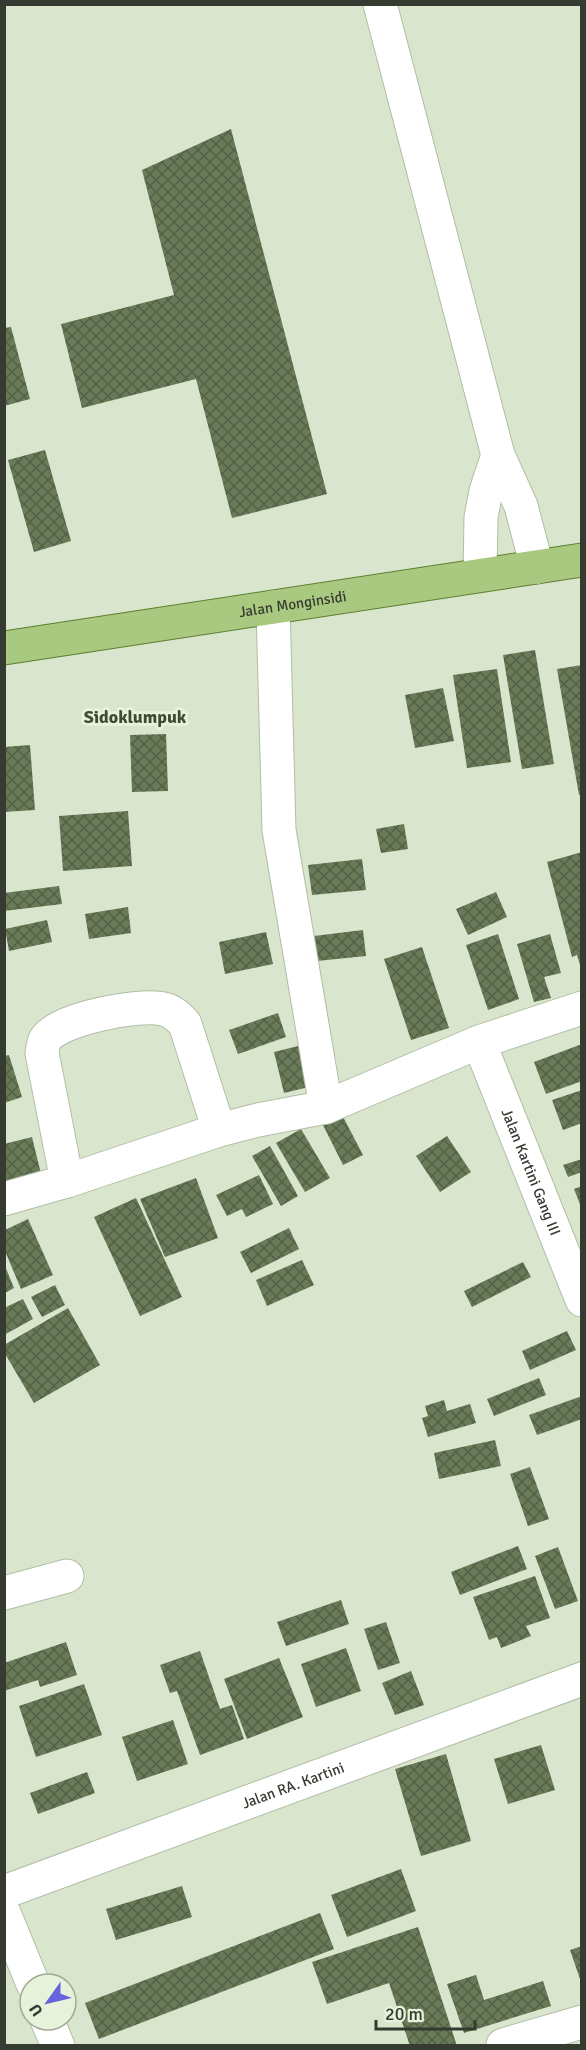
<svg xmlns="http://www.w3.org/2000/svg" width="586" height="2050" font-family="Signika,sans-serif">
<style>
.building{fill:url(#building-cross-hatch)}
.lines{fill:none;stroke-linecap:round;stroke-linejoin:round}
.minor-casing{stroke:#b1bea6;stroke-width:35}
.major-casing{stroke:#5c7f2e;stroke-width:35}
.minor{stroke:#fff;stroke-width:33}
.major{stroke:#a9c880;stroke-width:33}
.labels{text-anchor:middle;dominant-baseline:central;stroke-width:6;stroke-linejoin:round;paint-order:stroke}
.street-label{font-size:15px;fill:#363b31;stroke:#e6f3da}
.quarter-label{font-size:18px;font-weight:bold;fill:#404b36;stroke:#e6f3da}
</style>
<defs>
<pattern id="building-cross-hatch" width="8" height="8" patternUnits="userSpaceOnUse" patternTransform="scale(1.5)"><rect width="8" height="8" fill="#687a57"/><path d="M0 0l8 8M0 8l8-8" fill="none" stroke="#526045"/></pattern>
</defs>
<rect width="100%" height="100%" fill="#d9e6cd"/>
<!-- building -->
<path class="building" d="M231,129L327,494L232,518L196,379L82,408L61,324L174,295L142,170Z
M11,327L30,399L4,406V328Z
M45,450L71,541L34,552L8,460Z
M535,650L554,764L522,769L503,655Z
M582,665V794L579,795L557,669Z
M497,669L511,762L467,768L453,675Z
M443,688L454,741L415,748L405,695Z
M166,734L168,791L132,792L130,735Z
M30,745L35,810L4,812V747Z
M128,811L132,866L63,871L59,816Z
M404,824L408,849L381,853L376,829Z
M582,852V968H581L577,955L572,957L547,862Z
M362,859L366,890L312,895L308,865Z
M59,886L62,904L4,911V893Z
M496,892L507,917L468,935L456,909Z
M128,907L131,933L89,939L85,914Z
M47,920L52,942L9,951L5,929Z
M363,930L366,956L317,961L314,936Z
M266,932L273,964L225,974L219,942Z
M498,934L519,999L488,1010L466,945Z
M550,934L561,973L544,977L551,998L534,1002L517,944Z
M422,947L449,1028L411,1040L384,959Z
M278,1013L286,1037L238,1054L229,1030Z
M582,1044V1081L546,1094L534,1062Z
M302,1045L313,1086L284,1093L274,1052Z
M9,1055L22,1097L4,1103V1056Z
M582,1090V1123L563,1130L552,1100Z
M339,1109L363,1155L343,1165L320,1119Z
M301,1129L330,1178L305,1192L276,1143Z
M447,1136L471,1172L440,1192L416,1156Z
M32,1137L43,1182L4,1191V1144Z
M270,1146L298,1196L281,1206L252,1156Z
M582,1159V1172L568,1177L563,1165Z
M259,1175L273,1204L246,1217L242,1209L227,1216L216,1195Z
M196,1178L218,1238L165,1257L140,1199Z
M582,1186V1207H581L574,1189Z
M136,1198L182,1297L140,1316L94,1217Z
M28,1219L53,1275L21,1289L5,1251V1230Z
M289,1228L299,1249L251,1273L240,1252Z
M302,1260L314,1285L267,1306L256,1280Z
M523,1262L531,1277L472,1307L464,1291Z
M5,1266L14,1288L5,1293Z
M55,1285L65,1305L42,1317L31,1297Z
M23,1299L33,1319L4,1335V1308Z
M68,1308L100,1365L34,1403L4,1352V1345Z
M567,1331L576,1350L530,1370L522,1351Z
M539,1378L546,1395L494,1416L487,1399Z
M582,1396V1419L537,1435L529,1415Z
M444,1400L447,1411L470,1404L476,1423L428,1437L422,1418L428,1416L425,1406Z
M495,1440L501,1466L439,1479L434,1453Z
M530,1467L549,1519L528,1526L510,1474Z
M518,1546L527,1569L460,1595L451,1572Z
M558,1547L578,1601L555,1609L535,1556Z
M535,1576L550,1618L526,1626L531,1636L501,1648L497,1637L489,1640L473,1597Z
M341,1600L349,1624L286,1646L277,1622Z
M386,1622L400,1663L378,1670L364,1629Z
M66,1642L77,1675L40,1687L38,1680L4,1691V1663Z
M346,1648L361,1691L316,1707L301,1664Z
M200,1651L220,1709L232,1705L244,1739L200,1755L177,1691L170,1693L160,1665Z
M279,1658L303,1717L247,1739L224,1679Z
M411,1671L424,1705L395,1715L382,1683Z
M84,1684L102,1735L36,1757L19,1706Z
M173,1720L188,1764L137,1781L122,1737Z
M541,1745L555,1790L508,1804L494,1759Z
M446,1754L471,1841L421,1856L395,1769Z
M87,1772L95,1793L38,1814L30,1793Z
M401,1869L416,1911L347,1937L331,1895Z
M182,1886L192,1917L116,1940L106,1909Z
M320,1913L334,1949L99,2039L85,2003Z
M418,1927L457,2046H410L389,1983L327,2004L312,1962Z
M582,1946V1982H581L570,1950Z
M476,1975L484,2000L543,1981L551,2006L464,2033L447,1984Z"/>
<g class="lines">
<defs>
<g id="minor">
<path d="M380,4L498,455L521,506L537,567"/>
<path d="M480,575L481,517L486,491L498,455"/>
<path d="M273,607L279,830L326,1107"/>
<path id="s1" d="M479,1042L582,1300"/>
<path d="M67,1181L42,1053C43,1049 43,1043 45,1040C56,1019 141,1003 163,1009C173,1011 179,1017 185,1024L219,1130"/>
<path d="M4,1199L67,1181L219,1130L258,1120L326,1107L479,1042L582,1008"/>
<path d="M4,1593L67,1576"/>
<path id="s2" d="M4,1892L582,1679"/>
<path d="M4,1913L33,1984"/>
<path d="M47,2020L58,2046"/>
<path d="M503,2045L582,2022"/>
</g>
<g id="major">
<path id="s3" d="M4,648L582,560"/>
</g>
</defs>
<!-- minor casing -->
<use href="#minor" class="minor-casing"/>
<!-- major casing -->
<use href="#major" class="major-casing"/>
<!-- minor -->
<use href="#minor" class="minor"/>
<!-- major -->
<use href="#major" class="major"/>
</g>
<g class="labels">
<!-- street labels -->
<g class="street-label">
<text stroke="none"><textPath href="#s3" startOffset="292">Jalan Monginsidi</textPath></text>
<text stroke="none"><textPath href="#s1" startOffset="140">Jalan Kartini Gang III</textPath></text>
<text stroke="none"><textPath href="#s2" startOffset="308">Jalan RA. Kartini</textPath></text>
</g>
<!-- quarter labels -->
<g class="quarter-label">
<text x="135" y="717">Sidoklumpuk</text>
</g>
</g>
<!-- border -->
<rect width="586" height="2050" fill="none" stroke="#363b31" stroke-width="12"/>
<!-- north arrow -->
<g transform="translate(48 2002) rotate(236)"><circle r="28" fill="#e6f3da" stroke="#a0a996" stroke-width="1.5"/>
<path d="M0-4.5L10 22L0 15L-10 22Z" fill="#6763dd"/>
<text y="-9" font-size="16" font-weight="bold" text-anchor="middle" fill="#363b31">U</text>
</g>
<!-- scale -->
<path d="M376 2020v9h99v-9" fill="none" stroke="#363b31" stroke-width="3"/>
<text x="385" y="2020" font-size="18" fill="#363b31" stroke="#e6f3da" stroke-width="4.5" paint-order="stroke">20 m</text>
</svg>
